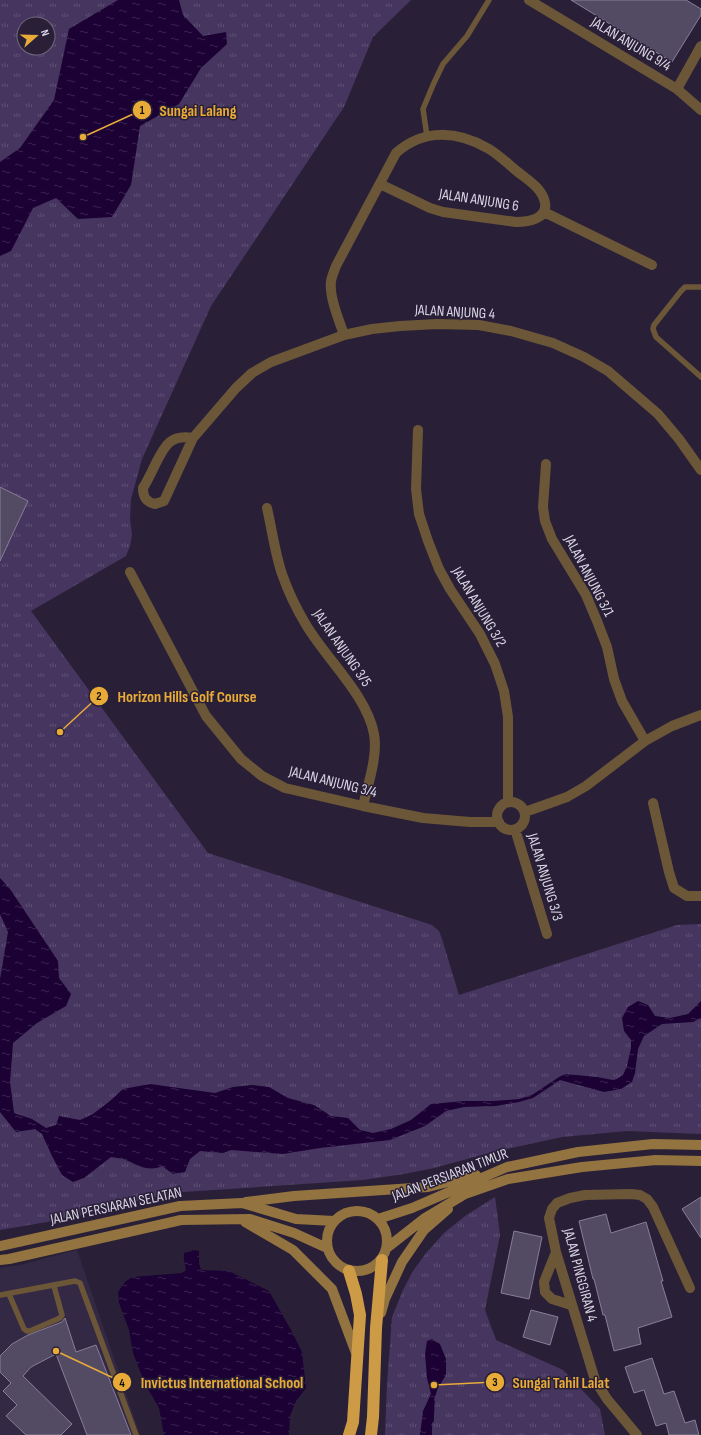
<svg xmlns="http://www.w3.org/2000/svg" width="701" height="1435" font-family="'Sofia Sans Condensed',sans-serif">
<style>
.built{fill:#332945}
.grass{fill:url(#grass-tufts);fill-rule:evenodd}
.water{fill:url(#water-ripples)}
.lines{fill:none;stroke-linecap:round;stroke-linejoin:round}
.stream{stroke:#1b0134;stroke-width:3.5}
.building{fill:#534a64;stroke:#887e9a}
.lane{stroke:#6b5738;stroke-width:5.5}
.street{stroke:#6b5738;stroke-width:10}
.secondary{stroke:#93733f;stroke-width:10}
.highway{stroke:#cd9b46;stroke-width:12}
.labels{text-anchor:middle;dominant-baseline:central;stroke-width:3;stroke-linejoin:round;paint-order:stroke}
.street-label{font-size:15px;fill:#dad5e5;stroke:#292037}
.leader{fill:none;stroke:#e9ab38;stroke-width:1.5}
.callout-dot{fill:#e9ab38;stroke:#292037;stroke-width:1.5}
.mark-label{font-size:12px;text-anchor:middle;font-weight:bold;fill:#111}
.callout-label{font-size:16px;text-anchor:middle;font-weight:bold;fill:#e9ab38;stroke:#292037;stroke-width:3;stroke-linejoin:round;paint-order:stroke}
</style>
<defs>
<pattern id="grass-tufts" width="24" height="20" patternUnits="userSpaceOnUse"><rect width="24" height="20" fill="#46355f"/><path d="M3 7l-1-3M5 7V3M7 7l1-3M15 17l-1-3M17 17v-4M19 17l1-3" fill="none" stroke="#605176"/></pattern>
<pattern id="water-ripples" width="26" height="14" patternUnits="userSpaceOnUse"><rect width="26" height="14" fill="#1b0134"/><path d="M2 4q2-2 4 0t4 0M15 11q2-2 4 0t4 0" fill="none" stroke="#3c2551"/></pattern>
</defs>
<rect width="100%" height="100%" fill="#292037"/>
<!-- built -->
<path class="built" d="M77,1250L140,1435H0V1268L20,1265Z"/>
<!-- grass -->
<path class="grass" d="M0,0H411L373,37L344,107L211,306L142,459L131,499L130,519L132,535L130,546L126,556L31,611L208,853L432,925L439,931L442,939L459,995L677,925L701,924V1134L627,1131L562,1137L489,1153L434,1168L404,1174L363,1180L183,1192L150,1198L70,1218L0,1230ZM24,24H48V48H24Z
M495,1197L500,1235L485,1310L496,1340L563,1370L600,1409L605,1435H385L387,1384L392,1317L403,1290L413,1271L426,1253L444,1233L465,1216Z"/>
<!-- water -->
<path class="water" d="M118,0H179L183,15L203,36L226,32L227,44L201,68L179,104L140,126L131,185L112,217L78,219L56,198L33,208L11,251L0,256V162L20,148L54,100L69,29Z
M0,878L10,889L58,961L59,978L71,994L66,1006L37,1023L13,1043L10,1082L14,1113L32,1119L46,1128L56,1125L59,1116L80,1120L93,1114L110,1101L123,1089L150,1084L215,1093L233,1087L252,1085L269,1087L288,1098L314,1105L331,1116L348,1118L360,1130L373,1133L391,1129L411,1120L431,1104L464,1101H494L519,1099L532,1095L559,1077L565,1074L597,1077L613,1080L617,1079L623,1075L627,1066L631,1048V1040L624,1031L622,1018L628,1007L638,1001L648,1005L655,1016L670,1018L688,1014L701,1001V1018L693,1022L662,1024L644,1036L638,1049L635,1073L632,1082L621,1089L604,1092L560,1080L533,1098L519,1102L496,1106L464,1107L446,1111L425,1126L390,1140L320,1148L283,1154L231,1150L223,1153L200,1151L190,1159L185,1172L173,1174L162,1166C149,1172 139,1166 126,1160C121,1158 116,1158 111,1157L84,1178L73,1182L62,1175L52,1156L42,1134L35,1129L16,1132L0,1112V979L8,932L0,914Z
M194,1250L199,1251V1263L201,1270L229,1271L269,1291L291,1330L302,1352L306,1388L296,1401L290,1416L289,1435H164L159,1408L145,1384L133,1353L129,1330L119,1303L118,1292L125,1282L132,1277L182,1273L186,1270C185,1264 183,1259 184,1253Z
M432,1339L440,1344L446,1359V1375L438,1388L432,1405V1435H420L423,1411L431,1394L427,1378L425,1354L427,1341Z"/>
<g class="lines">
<!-- stream -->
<path class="stream" d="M432,1421L433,1401"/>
</g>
<!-- building -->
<path class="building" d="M571,0H686L701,9V15L672,62Z
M0,487L28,501L0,561Z
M701,1197V1238L682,1209Z
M606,1214L611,1233L646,1222L663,1281H661L672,1317L638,1328L641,1344L614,1351L605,1315H603L594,1279H593L579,1221Z
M514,1231L542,1237L529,1299L501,1293Z
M531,1310L558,1317L550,1345L523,1337Z
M65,1318L76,1352L96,1345L131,1435H87L56,1354L31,1367L23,1376L72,1424L61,1435H26L6,1416L17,1405L3,1391L11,1383L0,1372V1356L12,1344L28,1335L62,1322Z
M652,1358L664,1394L674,1391L685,1423L695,1420L699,1435H669L666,1423L656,1426L644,1390L634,1393L625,1367Z"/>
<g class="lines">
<!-- lane -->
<path class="lane" d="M427,136L423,109L433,85L443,64L467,36L489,0
M701,287H685L681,291L654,325L653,329L656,337L701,377
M9,1294L24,1329L27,1331H30L60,1318L62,1315L54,1286
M0,1295L75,1281L80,1283L136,1435"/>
<!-- street -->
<path class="street" d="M529,0L677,89L701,110
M677,89L701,46
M544,212L652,265
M344,335C339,320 329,297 331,281C332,276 334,271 336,266L396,153C424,128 458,131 489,149C499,155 508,164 518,172C528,180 543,189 545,203C548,219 528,222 516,222L443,212L430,208L380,184
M418,430L416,489L419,514L428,541L439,569L450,589L480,634L495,664L504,691L508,717V802
M193,438C171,434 165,445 156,463C152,471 148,480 143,488C143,497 146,502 155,504L164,501L193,438L236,388L252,373L271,362L344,335L372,329L400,326L437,324L479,325L511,331L553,343L584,357L608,371L658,414L679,439L701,470
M546,464L543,507L545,521L552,539L586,595L597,621L607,647L614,679L622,701L645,741
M267,508C272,530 275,553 282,574C288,591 296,608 305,623C325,658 367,695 374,734C378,756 368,784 363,806
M130,572L206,716L241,759L262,776L285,788L363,806L423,818L470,822H499
M497 816a14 14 0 1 1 28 0a14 14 0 1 1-28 0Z
M653,803L669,872L674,888L687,896H701
M525,812L567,797L586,786L645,741L672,726L701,715
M515,829L547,934
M556,1252L544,1282L545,1292L552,1299L571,1305
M637,1435L607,1399L595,1380L556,1252L549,1218L552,1209L557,1203L570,1198L585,1195L631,1194L640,1195L647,1199L653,1207L690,1288"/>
<!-- secondary -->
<path class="secondary" d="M246,1202L294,1196L428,1187L476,1175
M327 1241a30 30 0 1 1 60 0a30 30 0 1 1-60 0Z
M378,1219L412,1208L507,1167L578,1152L653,1144L701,1145
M245,1222L293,1250L332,1289L356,1353
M0,1246L180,1206L242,1203L296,1219L334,1221
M388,1247L425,1218L465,1194L508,1179L582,1167L656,1160L701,1161
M0,1260L9,1259L181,1220L250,1219L294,1233L327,1248
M381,1313L385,1299L402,1262L424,1230L448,1209"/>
<!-- highway -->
<path class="highway" d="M349,1271L356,1294L360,1315L353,1422L349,1435
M371,1435L373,1417L376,1328L382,1260"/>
</g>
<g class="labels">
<!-- street labels -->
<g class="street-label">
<text transform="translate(631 44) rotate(31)">JALAN ANJUNG 9/4</text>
<text transform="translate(479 200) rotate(9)">JALAN ANJUNG 6</text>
<text transform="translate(455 312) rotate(3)">JALAN ANJUNG 4</text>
<text transform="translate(589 576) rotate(62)">JALAN ANJUNG 3/1</text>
<text transform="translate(479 607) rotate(59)">JALAN ANJUNG 3/2</text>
<text transform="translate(342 648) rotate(55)">JALAN ANJUNG 3/5</text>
<text transform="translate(333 782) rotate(14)">JALAN ANJUNG 3/4</text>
<text transform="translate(545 877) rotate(73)">JALAN ANJUNG 3/3</text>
<text transform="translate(450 1175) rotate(-21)">JALAN PERSIARAN TIMUR</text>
<text transform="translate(116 1206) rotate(-12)">JALAN PERSIARAN SELATAN</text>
<text transform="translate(580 1275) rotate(75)">JALAN PINGGIRAN 4</text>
</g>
</g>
<!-- callouts -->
<path class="leader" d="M83 137L142 110M60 732L99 696M434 1385L495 1382M56 1351L122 1382"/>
<g class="callout-dot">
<circle cx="83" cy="137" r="4"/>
<circle cx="60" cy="732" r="4"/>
<circle cx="434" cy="1385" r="4"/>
<circle cx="56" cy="1351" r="4"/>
<circle cx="142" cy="110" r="10"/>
<circle cx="99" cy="696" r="10"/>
<circle cx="495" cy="1382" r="10"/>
<circle cx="122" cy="1382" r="10"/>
</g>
<g class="mark-label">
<text x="142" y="114">1</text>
<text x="99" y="700">2</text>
<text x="495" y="1386">3</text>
<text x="122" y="1387">4</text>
</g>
<g class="callout-label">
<text x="198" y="116">Sungai Lalang</text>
<text x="187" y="702">Horizon Hills Golf Course</text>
<text x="561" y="1388">Sungai Tahil Lalat</text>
<text x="222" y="1388">Invictus International School</text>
</g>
<!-- north arrow -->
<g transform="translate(36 36) rotate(70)"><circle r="19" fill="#292037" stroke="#70687d"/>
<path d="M0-3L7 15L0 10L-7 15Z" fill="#e9ab38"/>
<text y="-6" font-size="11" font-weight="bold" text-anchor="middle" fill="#dad5e5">N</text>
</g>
</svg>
